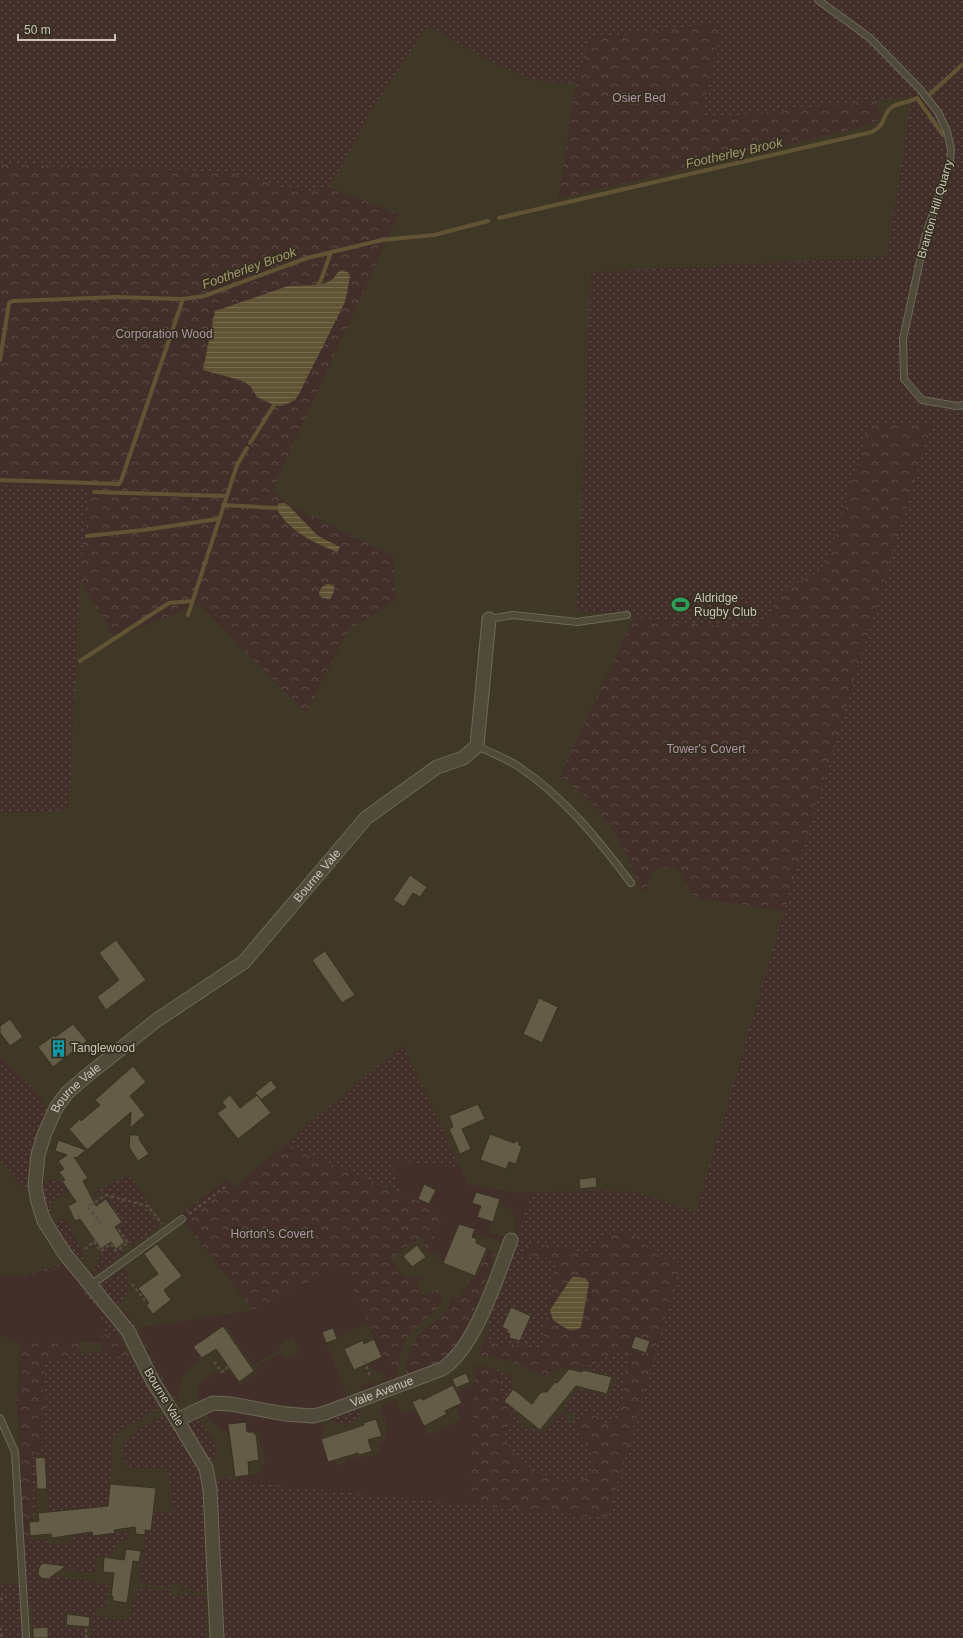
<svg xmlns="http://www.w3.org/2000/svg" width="963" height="1638" font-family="Helvetica,sans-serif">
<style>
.grass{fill:url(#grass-dots)}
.forest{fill:url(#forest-crowns);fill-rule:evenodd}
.garden{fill:#432f2a}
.water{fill:url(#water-rules)}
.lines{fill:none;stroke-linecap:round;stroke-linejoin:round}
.stream{stroke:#605435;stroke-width:4}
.building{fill:#645c47;stroke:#373121}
.lane-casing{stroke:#6d6858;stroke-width:8}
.street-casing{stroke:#6d6858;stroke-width:15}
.path{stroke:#5e4b46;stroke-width:2.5;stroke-dasharray:3 3;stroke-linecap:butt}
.lane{stroke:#504a3a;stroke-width:6}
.street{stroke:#504a3a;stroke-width:13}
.labels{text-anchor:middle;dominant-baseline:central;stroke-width:3.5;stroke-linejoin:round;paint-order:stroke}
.park-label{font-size:12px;fill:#b393a8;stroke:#352f1f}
.street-label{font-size:12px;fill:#cac5b7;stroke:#352f1f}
.poi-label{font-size:12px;fill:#cac5b7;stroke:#352f1f;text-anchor:start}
.water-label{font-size:13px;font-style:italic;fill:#a89871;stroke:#352f1f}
</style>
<defs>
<pattern id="grass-dots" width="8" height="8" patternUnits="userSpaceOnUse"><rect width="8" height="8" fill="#432f2a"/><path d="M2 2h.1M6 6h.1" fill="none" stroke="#5d4c47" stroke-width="1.8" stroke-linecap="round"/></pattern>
<pattern id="forest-crowns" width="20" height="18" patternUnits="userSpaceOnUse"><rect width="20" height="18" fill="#432f2a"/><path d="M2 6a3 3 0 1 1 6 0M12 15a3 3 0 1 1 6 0" fill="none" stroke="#5d4c47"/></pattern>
<pattern id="water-rules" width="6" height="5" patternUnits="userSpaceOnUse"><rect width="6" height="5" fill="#605435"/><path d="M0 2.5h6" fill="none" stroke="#756b50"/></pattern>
</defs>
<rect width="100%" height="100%" fill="#403826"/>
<!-- grass -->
<path class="grass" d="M0,0H963V1638H223L214,1479L231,1477V1480L238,1481L608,1518L681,1263L657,1255L641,1241L609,1234L588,1252L579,1253L574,1249L534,1244L527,1245L523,1255L557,1260L541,1349L484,1340L491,1323L488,1322L507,1275L515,1238L520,1230L532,1192L605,1190L638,1192L696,1212L784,911L932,423L832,548L822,564L824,569C812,575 783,586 776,598C770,608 776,614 764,622H729L725,626L634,618L577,610L591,272L887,257L912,96L741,115L701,117L715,58L590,38L576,82C560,83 545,83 530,78C497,68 459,43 428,26L374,106L330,187L311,191L281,187L229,172L1,164H0Z
M0,485L89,487L80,580L69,810L0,814Z
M403,1045L460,1167L392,1161L400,1192L285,1144Z
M0,1056L21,1078L29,1084L40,1097L47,1110L37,1133L30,1153L27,1189L17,1181L0,1159Z
M129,1175L152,1206L101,1192L95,1196L93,1193Z
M50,1180L62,1181L69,1192L49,1204L52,1213L45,1214L38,1187Z
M107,1196L138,1205L141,1209L146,1208L160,1226L132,1246L120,1229L123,1224L115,1212L117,1210L113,1204L111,1205L106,1199L99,1204L98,1203Z
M61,1219H64L68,1222L83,1254V1258L79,1262L76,1261L55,1227L57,1222Z
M110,1246L116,1252L122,1249L125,1253L90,1278L87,1275C95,1270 98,1263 99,1254Z
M61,1264H65L101,1302L121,1333L107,1335L103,1331L67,1267L27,1276L0,1277V1275L29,1274Z
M123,1268C133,1279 129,1297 117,1306L102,1289L101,1285Z
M124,1310C147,1337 155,1374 179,1401C163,1395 146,1345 136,1329C132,1323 126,1317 122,1312Z
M102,1350C107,1356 124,1360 131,1358L160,1407L113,1436L109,1495L119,1496L133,1504L48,1513L45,1457H35L38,1514H33L31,1460L47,1401L42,1390L44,1371L42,1365L43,1361L48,1359H64C68,1354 73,1352 79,1352L80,1354H88Z
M624,1352L629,1356V1364L622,1378C628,1397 623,1407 611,1422L606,1423L591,1412L583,1415L593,1452L594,1464L591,1474L584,1480L572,1481L553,1478L535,1471L523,1464L504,1439L502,1434L508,1410L499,1392L501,1385L497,1372L490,1368L502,1371L512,1377L511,1387L513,1389L504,1401L515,1410L514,1413L522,1423L520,1427L523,1429L525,1427L531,1431L535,1428L542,1434L558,1415L562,1414L566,1418L568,1423H572L575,1419V1415L572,1413L569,1415L564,1411V1407L577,1391L582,1389L609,1396L612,1385L616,1386L617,1379L614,1378V1376L582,1368L581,1370L570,1368L591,1365L613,1353Z
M358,1407L360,1414C355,1423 341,1427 332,1421L331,1418Z
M165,1415L195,1458L202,1472L208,1511L206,1592L182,1589L183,1585L172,1583V1588L144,1584L140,1580L145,1530L153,1511L177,1514L174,1511L168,1470L127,1467L122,1451C127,1432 150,1423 165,1415Z
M198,1416L218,1449L217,1455L209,1461L188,1424L189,1420Z
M130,1531L128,1539C112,1540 117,1559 99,1557L94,1565L97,1571L93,1573L53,1568L43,1563L39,1567L38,1574L41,1578L48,1579L52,1576L92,1581V1583L108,1585L106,1608L97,1607L96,1616L129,1621L132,1599H137L138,1591L142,1588L171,1591V1596L181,1597L182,1593L206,1595V1638H90L92,1616L66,1613L65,1625L82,1627L85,1631V1638H48L47,1627L32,1628V1607H28L24,1541L47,1539L48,1545L74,1542L73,1533L92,1532L93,1536Z
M20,1584L23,1638H0V1585Z"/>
<!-- forest -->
<path class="forest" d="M722,23L701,117L741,115L876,100L881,118L876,121L875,124L558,199L576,82L590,38Z
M0,164L229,172L281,187L311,191L330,187L399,214L272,491L292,506L393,556L396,601L349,629L306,713L199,604L115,638L80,580L88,488L0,485Z
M870,423H932L784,911L700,899L690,893L683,874L672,867L657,868L650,876L645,891L641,890C624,840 603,807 560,776L634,618L725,626L729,622H764C776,614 773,604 779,593L824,569L822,564L832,548Z
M285,1144L444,1213L432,1240L435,1250L434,1254L427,1252L424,1241L422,1236L391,1258C402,1274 403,1281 424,1276L425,1277L416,1282L424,1296L438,1288L442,1300C440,1312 416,1324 408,1336C404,1342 401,1349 400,1357C398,1364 400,1375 394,1380L350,1283L302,1285L253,1310L179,1215L227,1179L234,1188Z
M620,1233L632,1235L641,1241L657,1255L681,1263L607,1518L360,1494L417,1450L471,1455L476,1365C487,1367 495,1368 502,1378L499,1392L512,1418L510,1425L505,1428L502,1434C506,1444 515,1456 523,1464C534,1474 570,1485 584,1479C590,1477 593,1471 594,1465C597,1449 586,1448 580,1436C578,1433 578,1428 577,1424L583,1415L591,1412L606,1423L611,1422C623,1407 628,1397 622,1378L629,1364V1356L624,1352L613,1353L591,1365L554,1370L549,1375L543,1376L514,1362L479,1355L484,1340L541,1349L557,1260L523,1255L527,1245L534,1244L574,1249L579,1253L588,1252L609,1234ZM573,1277L582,1279L580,1328C571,1331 568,1330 561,1324C555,1319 550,1320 550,1309L570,1280Z
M488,1250L496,1253C485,1281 465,1346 441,1363C432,1370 417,1373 407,1378C405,1373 406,1368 407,1362C409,1351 414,1340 422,1332C434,1320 450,1316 450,1297L460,1298L468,1281L477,1277Z
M118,1334L131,1358L129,1359L105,1353L102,1349V1343L80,1342L79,1352L70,1354L62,1360L48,1359L43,1361L42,1365L45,1376L42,1389L47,1401L40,1427L43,1436V1441L31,1460L33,1522H29L30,1541H24L17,1401L20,1344Z"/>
<!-- garden -->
<path class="garden" d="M392,1161L460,1167L468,1184L515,1193L532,1192L518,1234L516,1236C513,1220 517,1208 499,1203L500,1199L498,1196L495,1195V1197L476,1192L472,1203L481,1206L478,1217L491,1221L488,1232L505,1237L503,1242L457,1228L443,1263L435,1252L432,1242L444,1213L400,1192Z
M342,1266L394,1380L363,1394L361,1391V1387C367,1380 373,1383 382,1384L386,1378L383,1373L371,1370L369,1364L382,1357L367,1324L336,1337L333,1328L322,1332L349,1400L317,1408H308L217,1397L207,1398L199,1401C192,1385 207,1378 219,1370L222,1374L228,1369L240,1385L258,1372L255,1367L282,1353L286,1359L300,1352V1348L292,1337L278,1346L281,1350L253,1365L225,1325L194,1347L202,1358C186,1369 176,1382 179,1401L166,1384L138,1328L253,1310Z
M67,1267L105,1323L103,1331L107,1335L20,1344L0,1335V1277L27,1276Z
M475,1383L469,1505L238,1481L237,1476L259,1473C267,1466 264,1457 263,1447H260L258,1433L255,1431L247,1433L246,1422L228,1424L229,1435L209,1420L207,1417L209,1412L211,1411L243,1414L270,1419L318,1423L317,1419H320L324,1427L321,1439L328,1462L335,1460L337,1464L342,1465L346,1460L361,1456L362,1458L381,1452L378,1444L384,1441C388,1432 387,1424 384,1416L381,1417L382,1405L396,1400L402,1414L415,1408L429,1435L461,1419L455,1406L462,1402L456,1391Z"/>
<!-- water -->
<path class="water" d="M342,270L349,273L350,277L345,302L299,394L295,400L289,403L280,406L274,405L257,397L251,387L243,381L203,370L215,311L288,286L318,285L328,282L334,278L337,273Z
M280,503H285L289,506L318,536L340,547L337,552C311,541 291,533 276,508L278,504Z
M328,584L334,585V592L330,599L323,598L319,595C319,589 323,585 328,584Z
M573,1277L585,1278L589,1283L581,1327C571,1335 561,1325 553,1320L550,1310L570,1280Z"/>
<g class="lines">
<!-- stream -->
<path class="stream" d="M930,94L963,64
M499,218L872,132C887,124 881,116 892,107C899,102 909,103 917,98L943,135
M318,285L321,280L331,252
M0,360L9,303L13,301L117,297L183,299L204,296L307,258L382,240L434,235L488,221
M250,443L274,405
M0,480L119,484L121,481L183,299
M94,492L226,496
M223,505L276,508
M87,536L144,530L218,519
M188,615L237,465L247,448
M80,661L169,603L192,601"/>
</g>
<!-- building -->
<path class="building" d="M410,875L427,887L420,897L413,893L404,907L393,900Z
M116,940L146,980L106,1010L97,997L119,980L99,953Z
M325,951L355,995L342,1003L312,960Z
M539,998L558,1007L542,1043L523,1034Z
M10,1019L23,1037L10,1046L0,1033V1026Z
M73,1024L87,1041L53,1067L38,1047L54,1035L55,1037Z
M133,1066L146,1082L130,1096L145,1115L130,1128L131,1112L87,1150L69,1129L80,1119L81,1121L100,1105L95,1100Z
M271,1080L277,1088L261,1100L255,1093Z
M230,1095L240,1108L257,1095L271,1113L238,1139L217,1113L226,1107L222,1102Z
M478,1104L485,1119L462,1129L471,1149L460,1154L449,1129L453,1127L449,1116Z
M490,1134L514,1143L518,1140L519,1145L522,1146L516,1164L509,1162L506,1169L480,1160Z
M130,1135H139V1139L149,1154L138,1161L129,1147Z
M58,1140L86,1150L76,1158L74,1157L88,1178L83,1181L96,1206L106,1199L122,1222L115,1227L125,1242L116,1249L111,1242L101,1249L80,1219L75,1221L68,1206L76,1202L62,1181L65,1180L59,1172L64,1169L58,1161L67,1155L55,1151Z
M596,1177L597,1187L580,1189L579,1179Z
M424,1184L436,1190L429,1204L418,1199Z
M476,1192L500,1199L493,1222L477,1217L481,1206L472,1203Z
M459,1224L475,1229L472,1237L477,1239L476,1243L487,1248L475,1276L443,1263Z
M157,1244L182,1276L164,1290L171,1300L153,1314L146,1305L149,1303L138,1288L158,1274L144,1254Z
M417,1245L426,1257L412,1267L403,1256Z
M511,1307L531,1316L520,1341L509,1338L510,1334L507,1333L508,1330L502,1327Z
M223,1326L254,1371L239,1382L216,1349L202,1358L193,1347Z
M333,1328L337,1339L326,1343L322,1332Z
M635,1336L650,1341L646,1353L631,1348Z
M374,1339L382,1357L354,1370L344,1349L363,1340L364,1344Z
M569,1369L582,1372L583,1370L612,1377L607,1394L576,1386L540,1430L504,1401L513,1389L532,1404L541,1392H547L555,1382L557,1383Z
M466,1373L470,1382L456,1388L452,1379Z
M453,1385L462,1403L445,1411L447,1414L424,1426L412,1402L421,1398L423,1400Z
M376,1419L382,1436L368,1440L372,1451L359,1455L358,1453L328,1462L321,1439L364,1425L363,1423Z
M246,1422L247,1432H254V1434H256L259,1460L248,1462L249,1475L235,1477L228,1424Z
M45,1457L47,1489H37L35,1458Z
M110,1484L156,1488L151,1531L145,1530V1535L136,1534L135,1527L114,1530L115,1533L93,1536L92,1532L52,1538L51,1534L30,1536L29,1522L39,1521L38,1513L108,1506Z
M126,1549L141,1551L139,1562L133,1561L127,1603L113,1601V1596H111L114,1573L103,1572L104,1557L124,1560Z
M43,1563L66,1566L48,1579L41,1578L38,1574L39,1567Z
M67,1614L90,1617L89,1627L66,1625Z
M48,1627V1638H33V1628Z"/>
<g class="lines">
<defs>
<path id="lane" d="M818,0L870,38L919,88L938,112L947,131L951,149L950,163L925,237L903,339L904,379L922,400L957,406L963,405
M489,619L513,615L577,622L627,615
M477,746C491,753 506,758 519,767C564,797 598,839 631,883
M91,1285L182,1219
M0,1418L15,1452L26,1638"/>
<g id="street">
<path id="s1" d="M177,1420L213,1403L231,1404L285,1414L313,1416L325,1413L442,1369C475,1348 497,1277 511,1240"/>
<path id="s2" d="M217,1638L210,1489L206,1468L177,1420L152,1380L128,1331L65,1254L44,1221L38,1202L35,1185L38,1155L44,1135L56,1108L67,1093L84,1078L157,1020L244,962L366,818L437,767L463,758L477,746L489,619"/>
</g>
</defs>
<!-- lane casing -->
<use href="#lane" class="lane-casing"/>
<!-- street casing -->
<use href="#street" class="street-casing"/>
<!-- path -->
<path class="path" d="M189,1214L225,1187
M101,1224L88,1207L106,1195L148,1206L162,1224
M94,1242L101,1251L111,1244L116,1251L128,1243L117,1227
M85,1249L96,1240
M132,1284L146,1302L147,1301
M364,1361L370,1376
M214,1362L222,1372L228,1367
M0,1600L6,1596
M0,1628L2,1638
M86,1638V1627"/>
<!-- lane -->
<use href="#lane" class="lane"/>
<!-- street -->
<use href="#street" class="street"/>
</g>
<!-- icons -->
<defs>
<symbol id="stadium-bare" viewBox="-9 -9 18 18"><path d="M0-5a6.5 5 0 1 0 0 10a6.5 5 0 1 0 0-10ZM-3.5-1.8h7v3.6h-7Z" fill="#2e9e5b" stroke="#352f1f" stroke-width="2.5" paint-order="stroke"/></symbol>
<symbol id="building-bare" viewBox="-9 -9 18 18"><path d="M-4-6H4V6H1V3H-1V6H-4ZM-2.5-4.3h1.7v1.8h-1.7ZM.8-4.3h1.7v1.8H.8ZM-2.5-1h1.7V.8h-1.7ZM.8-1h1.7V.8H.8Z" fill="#0f9aa8" stroke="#352f1f" stroke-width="2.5" paint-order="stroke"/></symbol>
</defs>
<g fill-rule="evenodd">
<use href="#stadium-bare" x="668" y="592" width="25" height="25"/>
<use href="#building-bare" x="46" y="1036" width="25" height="25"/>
</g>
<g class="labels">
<!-- park labels -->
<g class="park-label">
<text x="639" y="98">Osier Bed</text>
<text x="164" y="334">Corporation Wood</text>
<text x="706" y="749">Tower's Covert</text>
<text x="272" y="1234">Horton's Covert</text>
</g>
<!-- street labels -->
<g class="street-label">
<text transform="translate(935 209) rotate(-74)">Branton Hill Quarry</text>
<text stroke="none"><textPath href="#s2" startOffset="937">Bourne Vale</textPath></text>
<text stroke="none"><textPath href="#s2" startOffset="613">Bourne Vale</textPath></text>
<text stroke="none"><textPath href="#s1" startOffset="214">Vale Avenue</textPath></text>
<text transform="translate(164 1397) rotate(59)">Bourne Vale</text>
</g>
<!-- poi labels -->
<g class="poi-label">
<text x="694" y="598">Aldridge<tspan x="694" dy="14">Rugby Club</tspan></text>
<text x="71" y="1048">Tanglewood</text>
</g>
<!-- water labels -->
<g class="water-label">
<text transform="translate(734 153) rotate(-13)">Footherley Brook</text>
<text transform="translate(249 268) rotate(-20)">Footherley Brook</text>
</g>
</g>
<!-- scale -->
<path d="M18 34v6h97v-6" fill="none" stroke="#cac5b7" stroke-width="2"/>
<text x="24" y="34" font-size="12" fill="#cac5b7" stroke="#352f1f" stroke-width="3" paint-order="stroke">50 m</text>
</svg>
